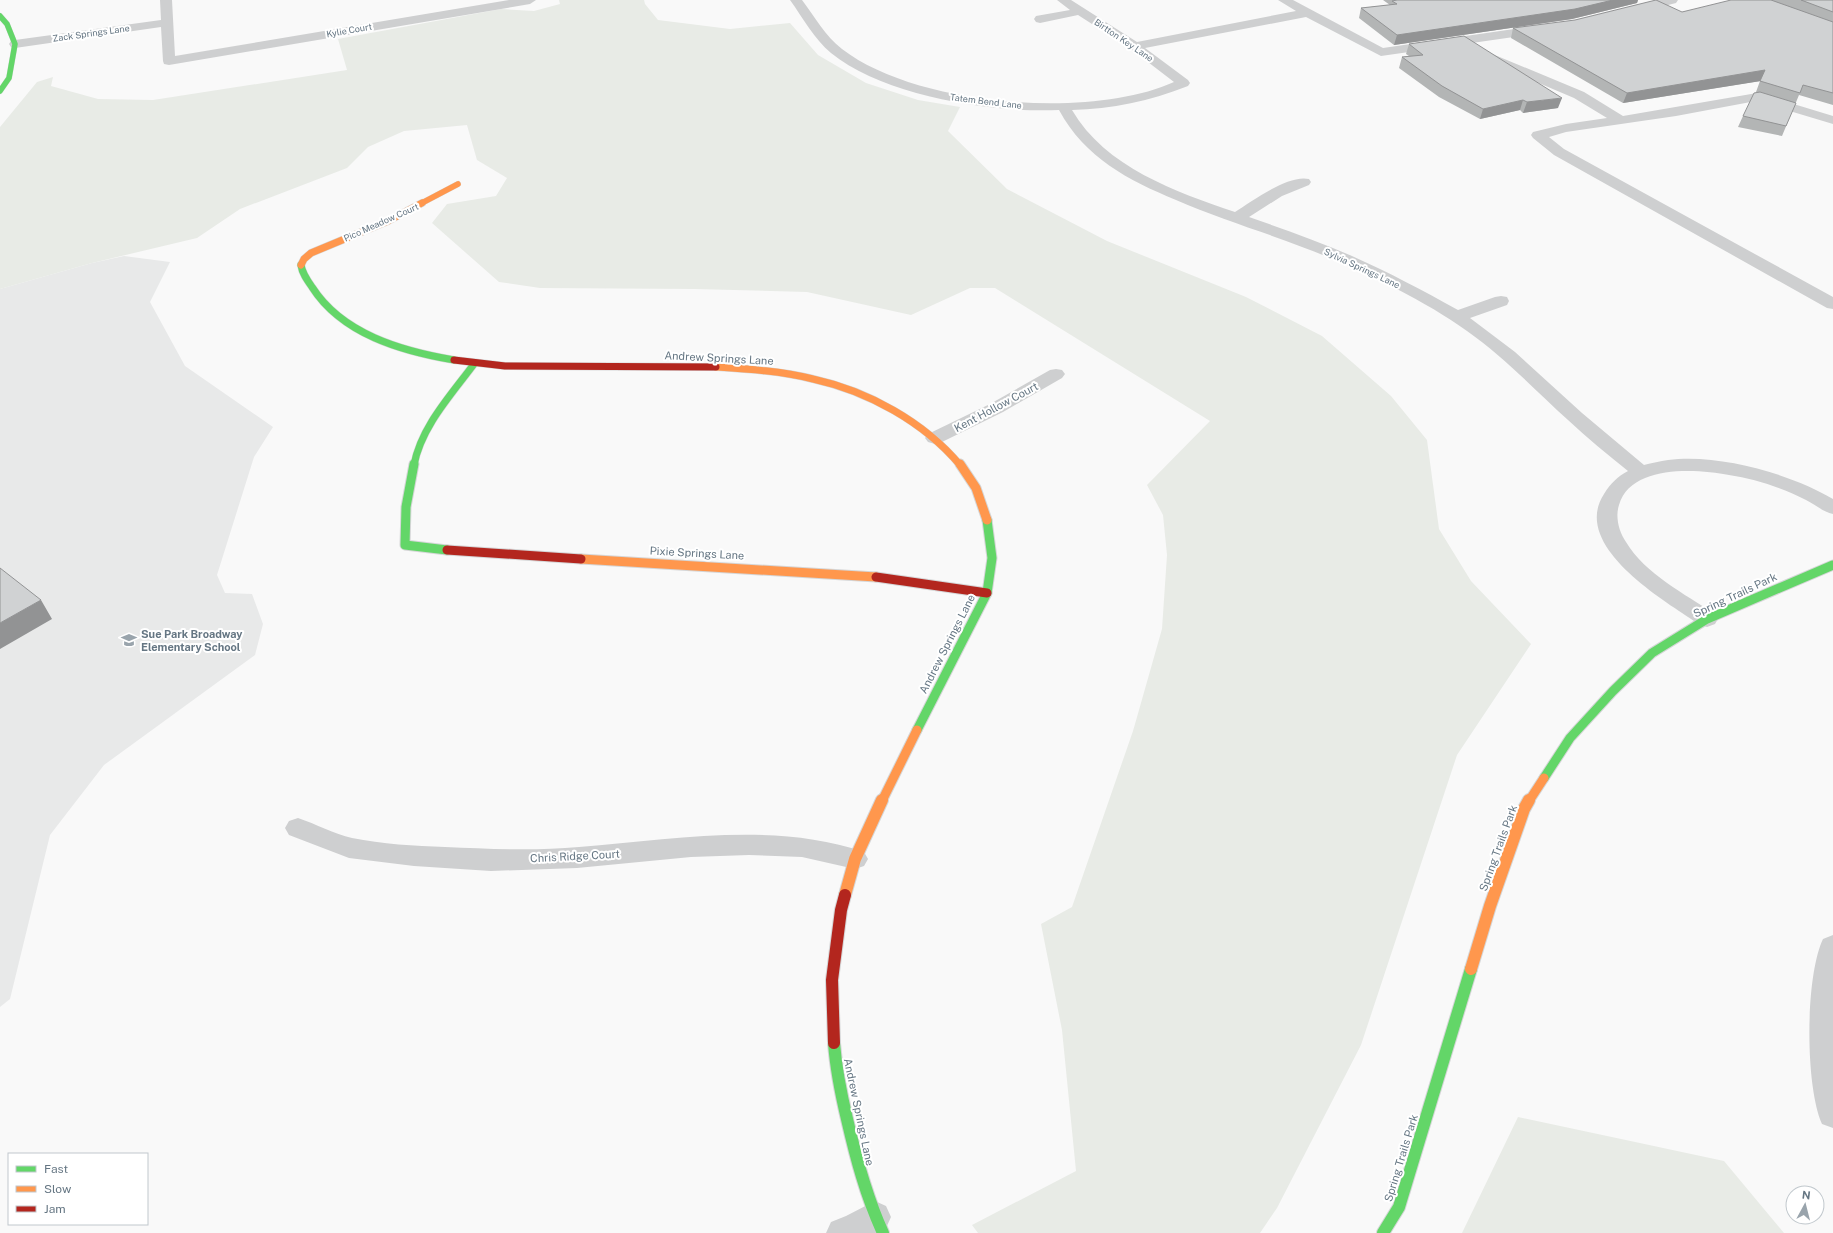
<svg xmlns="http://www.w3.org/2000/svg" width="1833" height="1233" font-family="'Public Sans',sans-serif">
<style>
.built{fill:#e8e9e9}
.green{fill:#e8ebe6}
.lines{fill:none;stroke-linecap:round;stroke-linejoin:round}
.fast-far3-casing{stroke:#d5d6d7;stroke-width:6}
.fast-far2-casing{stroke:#d5d6d7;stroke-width:8}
.fast-far1-casing{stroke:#d5d6d7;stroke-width:11}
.fast-casing{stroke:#d5d6d7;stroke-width:14}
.slow-far3-casing{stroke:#d5d6d7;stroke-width:6}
.slow-far2-casing{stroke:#d5d6d7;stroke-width:8}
.slow-far1-casing{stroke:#d5d6d7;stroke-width:11}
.slow-casing{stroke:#d5d6d7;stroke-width:14}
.jam-far2-casing{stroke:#d5d6d7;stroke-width:8}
.jam-far1-casing{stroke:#d5d6d7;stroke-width:11}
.jam-casing{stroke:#d5d6d7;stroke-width:14}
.street{fill:#cecfd0;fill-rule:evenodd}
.fast-far3{stroke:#63d668;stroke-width:5.5}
.fast-far2{stroke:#63d668;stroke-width:7}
.fast-far1{stroke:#63d668;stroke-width:9}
.fast{stroke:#63d668;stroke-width:12}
.slow-far3{stroke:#ff974d;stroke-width:5.5}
.slow-far2{stroke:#ff974d;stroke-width:7}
.slow-far1{stroke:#ff974d;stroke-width:9}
.slow{stroke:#ff974d;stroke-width:12}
.jam-far2{stroke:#b3261e;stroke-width:7}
.jam-far1{stroke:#b3261e;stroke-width:9}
.jam{stroke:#b3261e;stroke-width:12}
.wall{fill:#b3b5b5}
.shaded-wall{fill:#929394}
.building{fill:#d0d2d3;stroke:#929394}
.labels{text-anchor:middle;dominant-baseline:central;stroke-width:4;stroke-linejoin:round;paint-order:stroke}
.far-street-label{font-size:9px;fill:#657683;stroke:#fff}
.street-label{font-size:11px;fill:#657683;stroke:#fff}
.poi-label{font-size:11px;font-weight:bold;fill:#657683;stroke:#fff;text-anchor:start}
</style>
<rect width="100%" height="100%" fill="#f9f9f9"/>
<!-- built -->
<path class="built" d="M124,256L170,262L150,302L185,366L273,427L254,457L217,575L225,593L252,594L263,624L255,655L104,765L50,835L10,999L0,1007V289L92,263Z"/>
<!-- green -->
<path class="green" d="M559,0H644L645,4L658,20L730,29L790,23L818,55L866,83L918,100L960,107L948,131L1007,189L1107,241L1246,297L1322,336L1391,396L1427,440L1439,529L1471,581L1531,644L1457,755L1361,1045L1277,1208L1260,1233H978L972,1225L1076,1171L1062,1030L1041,924L1072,907L1133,731L1162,629L1167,555L1163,515L1147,485L1210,421L995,288H970L911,315L807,292L694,289L540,288L499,282L432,223L447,204L496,196L507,178L477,160L467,125L404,131L368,147L347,168L240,209L197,238L92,263L0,289V127L37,82L53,77L51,86L98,99L153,100L347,70L338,39L501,9L534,11L560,4Z
M1518,1117L1724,1161L1784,1233H1462Z"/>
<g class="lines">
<defs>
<path id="fast-far3" d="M0,16L7,24L15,44L9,78L0,91"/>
<path id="fast-far2" d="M301,265C302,273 307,280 312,287C342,334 401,351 454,360
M414,465C421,427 451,395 474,364"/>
<path id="fast-far1" d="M414,464L406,507L405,545L447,550
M917,730L987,593L992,558L987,520
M1544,778L1570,738L1613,691L1652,653L1707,619L1833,565"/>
<path id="fast" d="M834,1043C836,1069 841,1094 847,1119C856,1158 866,1196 883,1233
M1383,1233L1399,1207L1471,969"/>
<path id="slow-far3" d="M420,204L458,184"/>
<path id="slow-far2" d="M301,265L304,259L311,253L388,221L422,203
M716,367C748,369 781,371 813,379C868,391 924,422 960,465"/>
<path id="slow-far1" d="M960,464L976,488L987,520
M581,559L876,577
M882,801L917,730
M1529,801L1544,778"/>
<path id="slow" d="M845,895L855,859L882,800
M1471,969L1490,906L1524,809L1529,800"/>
<path id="jam-far2" d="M454,360L505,366L716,367"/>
<path id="jam-far1" d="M447,550L581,559
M876,577L987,593"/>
<path id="jam" d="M834,1043L832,980L841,910L845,895"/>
</defs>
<!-- fast-far3 casing -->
<use href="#fast-far3" class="fast-far3-casing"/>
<!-- fast-far2 casing -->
<use href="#fast-far2" class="fast-far2-casing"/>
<!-- fast-far1 casing -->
<use href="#fast-far1" class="fast-far1-casing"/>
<!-- fast casing -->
<use href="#fast" class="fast-casing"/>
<!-- slow-far3 casing -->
<use href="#slow-far3" class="slow-far3-casing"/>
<!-- slow-far2 casing -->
<use href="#slow-far2" class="slow-far2-casing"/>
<!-- slow-far1 casing -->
<use href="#slow-far1" class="slow-far1-casing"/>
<!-- slow casing -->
<use href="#slow" class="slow-casing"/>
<!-- jam-far2 casing -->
<use href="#jam-far2" class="jam-far2-casing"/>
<!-- jam-far1 casing -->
<use href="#jam-far1" class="jam-far1-casing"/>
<!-- jam casing -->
<use href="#jam" class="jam-casing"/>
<!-- street -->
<path class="street" d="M160,0H172L175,56L509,0H536L530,4L169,65L164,64L163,61L161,27L15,48L11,47L9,44L11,41L15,40L161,20Z
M790,0H802C815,17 825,36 842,49C916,106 1090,120 1174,82L1131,49L1078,15L1040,23L1036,22L1034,19L1036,16L1070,10L1057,0H1071L1137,42L1296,11L1278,0H1293L1383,48L1542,25L1546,26L1548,29L1546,32L1542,33L1381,56L1306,17L1145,48L1188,80L1190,83L1188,86C1150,101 1112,109 1072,110C1105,167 1176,192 1235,212C1252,201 1289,174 1309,179L1311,182L1309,185L1282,196L1249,217C1283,229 1318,241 1352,256C1388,272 1424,291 1458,310L1495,297L1501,296L1507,297L1509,301L1507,305L1470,318L1515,352L1582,413L1644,465C1652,463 1660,461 1668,460C1718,453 1791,474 1833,499V514C1823,512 1816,505 1806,500C1783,488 1755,479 1729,475C1697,469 1631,464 1619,505C1615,517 1619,532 1626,542C1645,574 1685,594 1715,614L1718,619L1715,624L1707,627L1699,624C1665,601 1570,546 1604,494C1611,483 1617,477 1628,471C1608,455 1587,438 1568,420C1535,390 1504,357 1467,331C1421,298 1356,267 1302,247C1261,231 1217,218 1176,200C1128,180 1085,158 1059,110C993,113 883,96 831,53C814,39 803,18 790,0Z
M1658,0H1678L1676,3L1633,14L1627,10L1629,7Z
M1490,53L1584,92L1623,116L1757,93L1833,116V124L1756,101L1676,116L1566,132L1549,137L1564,149L1833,297V309L1827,308L1554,155L1533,138L1531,135L1533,132L1566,124L1607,118L1574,98L1485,60L1484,57L1485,54Z
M1056,369L1062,370L1065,374L1062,378L1003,412L942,442L935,444L928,442L925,438L928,434L990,404L1050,370Z
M298,818C316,824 334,834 352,838C382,844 415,846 445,847C490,849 535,851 579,847C673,840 772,821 864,852L868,859L864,866L855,869L802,857L749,855L691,857L577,868L491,871L414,866L349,858L289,835L285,828L289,821Z
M1833,935V1128L1822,1124C1805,1086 1805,977 1823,939Z
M875,1201L886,1206L891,1217L886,1228L878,1233H826L831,1222L846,1216Z"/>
<!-- fast-far3 -->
<use href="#fast-far3" class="fast-far3"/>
<!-- fast-far2 -->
<use href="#fast-far2" class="fast-far2"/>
<!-- fast-far1 -->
<use href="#fast-far1" class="fast-far1"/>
<!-- fast -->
<use href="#fast" class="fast"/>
<!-- slow-far3 -->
<use href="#slow-far3" class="slow-far3"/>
<!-- slow-far2 -->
<use href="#slow-far2" class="slow-far2"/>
<!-- slow-far1 -->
<use href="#slow-far1" class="slow-far1"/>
<!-- slow -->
<use href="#slow" class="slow"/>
<!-- jam-far2 -->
<use href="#jam-far2" class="jam-far2"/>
<!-- jam-far1 -->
<use href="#jam-far1" class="jam-far1"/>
<!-- jam -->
<use href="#jam" class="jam"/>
</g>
<!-- wall -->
<path class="wall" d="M1383,0H1638L1637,3L1572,19L1394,45L1359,18L1361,8L1390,5Z
M1771,0H1833V105L1799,95L1782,136L1738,127L1743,116L1758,92H1756L1760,81L1623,103L1511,38L1513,28L1682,12Z
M1409,44L1558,108L1523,113L1520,110L1480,119L1439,97L1399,68L1402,57L1409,56L1406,54Z"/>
<!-- shaded-wall -->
<path class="shaded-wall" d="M1613,0H1638L1637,3L1572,19L1394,45L1397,35Z
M1765,70L1761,81L1623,103L1627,93Z
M1562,98L1558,108L1523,113L1527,102Z
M1523,100L1520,110L1480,119L1483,109Z
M41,600L52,619L0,649V623Z"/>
<!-- building -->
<path class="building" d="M1397,0H1613L1575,9L1397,35L1361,8L1397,4L1392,1Z
M1656,0L1682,12L1731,0H1771L1833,22V93L1803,85L1800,93L1760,81L1765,70L1627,93L1513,28L1575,20Z
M1801,0H1833V12Z
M1464,36L1562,98L1527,102L1523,100L1483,109L1442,86L1402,57L1423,55L1409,44Z
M1760,92L1796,103L1786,126L1743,116L1754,93Z
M0,568L41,600L0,623Z"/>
<!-- icons -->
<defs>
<symbol id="school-bare" viewBox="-9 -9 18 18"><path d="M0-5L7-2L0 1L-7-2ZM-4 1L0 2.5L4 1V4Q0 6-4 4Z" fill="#99a4ac" stroke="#fff" stroke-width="2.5" paint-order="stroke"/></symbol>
</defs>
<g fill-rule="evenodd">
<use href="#school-bare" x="118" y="629" width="22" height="22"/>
</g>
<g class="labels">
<!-- far-street labels -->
<g class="far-street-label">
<text transform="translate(349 30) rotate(-10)">Kylie Court</text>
<text transform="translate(91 33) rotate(-8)">Zack Springs Lane</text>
<text transform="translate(1124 40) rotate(34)">Birtton Key Lane</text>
<text transform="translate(986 101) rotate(7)">Tatem Bend Lane</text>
<text transform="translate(381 222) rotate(-24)">Pico Meadow Court</text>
<text transform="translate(1362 268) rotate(25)">Sylvia Springs Lane</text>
</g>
<!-- street labels -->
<g class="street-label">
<text transform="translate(719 358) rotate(3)">Andrew Springs Lane</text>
<text transform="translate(996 407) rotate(-28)">Kent Hollow Court</text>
<text transform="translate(697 553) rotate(3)">Pixie Springs Lane</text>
<text transform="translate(1735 595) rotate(-25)">Spring Trails Park</text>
<text transform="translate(947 644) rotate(-63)">Andrew Springs Lane</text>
<text transform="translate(1498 848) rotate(-70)">Spring Trails Park</text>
<text transform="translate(575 856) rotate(-3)">Chris Ridge Court</text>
<text transform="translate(859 1112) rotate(78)">Andrew Springs Lane</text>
<text transform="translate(1401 1158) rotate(-73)">Spring Trails Park</text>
</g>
<!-- poi labels -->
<g class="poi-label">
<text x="141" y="634">Sue Park Broadway<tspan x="141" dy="13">Elementary School</tspan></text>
</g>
</g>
<!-- legend -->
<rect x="8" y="1153" width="140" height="72" fill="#ffffff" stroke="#c1c8cd"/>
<rect x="16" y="1166" width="20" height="6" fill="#63d668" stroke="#c1c8cd"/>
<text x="44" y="1173" font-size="12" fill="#657683">Fast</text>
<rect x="16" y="1186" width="20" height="6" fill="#ff974d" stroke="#c1c8cd"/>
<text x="44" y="1193" font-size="12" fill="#657683">Slow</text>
<rect x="16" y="1206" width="20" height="6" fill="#b3261e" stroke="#c1c8cd"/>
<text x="44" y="1213" font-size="12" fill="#657683">Jam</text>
<!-- north arrow -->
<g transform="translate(1805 1205) rotate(7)"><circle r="19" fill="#ffffff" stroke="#c1c8cd"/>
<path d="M0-3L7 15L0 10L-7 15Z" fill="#99a4ac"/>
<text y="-6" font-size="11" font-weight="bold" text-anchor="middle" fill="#657683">N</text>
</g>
</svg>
